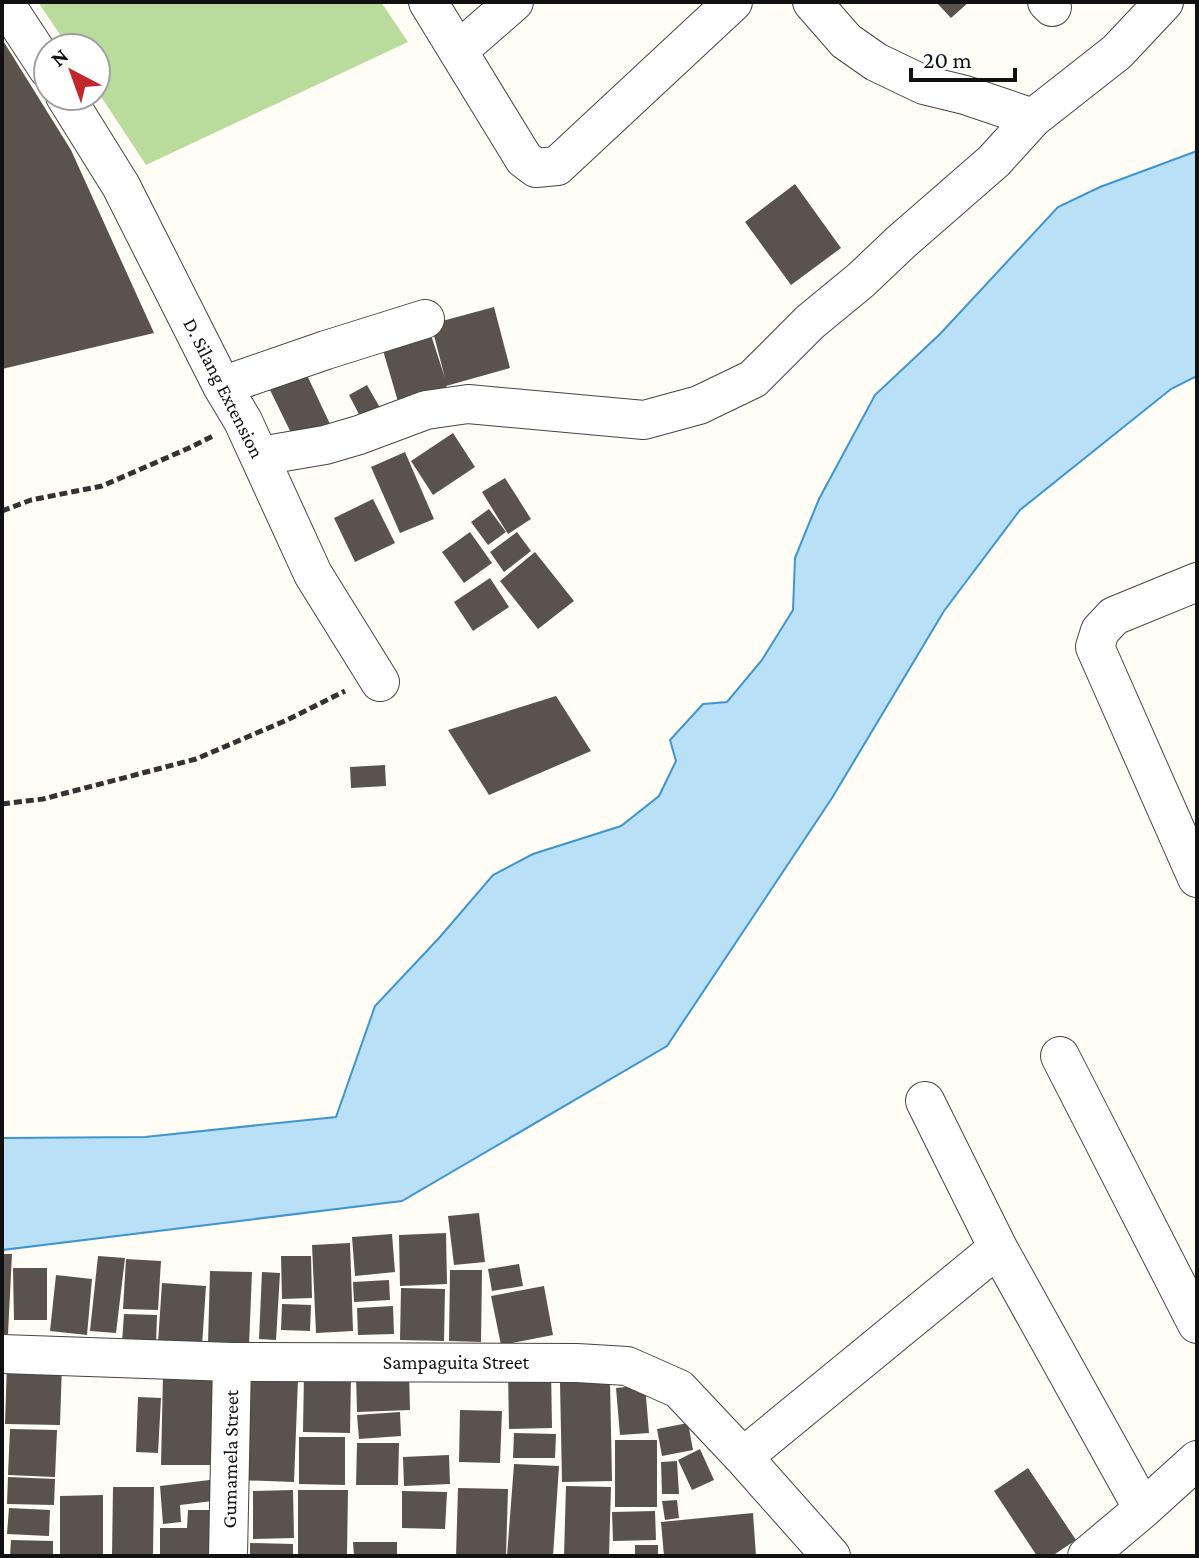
<svg xmlns="http://www.w3.org/2000/svg" width="1199" height="1558" font-family="'Crimson Pro',serif">
<style>
.forest{fill:#b9dc9c}
.water{fill:#b9e0f7;stroke:#3f96cf;stroke-width:2}
.building{fill:#5a524d}
.lines{fill:none;stroke-linecap:round;stroke-linejoin:round}
.street-casing{stroke:#444;stroke-width:40}
.path{stroke:#333;stroke-width:5;stroke-dasharray:8 4;stroke-linecap:butt}
.street{stroke:#fff;stroke-width:38}
.labels{text-anchor:middle;dominant-baseline:central;stroke-width:8;stroke-linejoin:round;paint-order:stroke}
.street-label{font-size:20px;fill:#111;stroke:#fff}
</style>
<rect width="100%" height="100%" fill="#fffdf5"/>
<!-- forest -->
<path class="forest" d="M38,2H381L408,42L146,165L96,89V48H69Z"/>
<!-- water -->
<path class="water" d="M1197,151V376L1171,389L1020,510L944,611L832,798L667,1046L402,1201L2,1250V1138L145,1137L336,1117L375,1006L439,938L493,875L533,854L621,826L659,796L676,761L670,740L703,704L727,702L762,660L793,610L795,558L819,499L875,395L940,334L1058,207L1100,187Z"/>
<!-- building -->
<path class="building" d="M936,2H969L951,18Z
M2,39L71,150L154,333L2,369Z
M795,184L841,248L791,285L745,222Z
M494,307L510,368L446,386L448,390L399,405L382,347L430,332L445,378L431,324Z
M306,373L330,424L295,441L270,390Z
M367,385L383,413L364,424L349,395Z
M453,433L475,467L433,495L411,461Z
M405,452L434,519L400,533L371,467Z
M505,478L531,519L508,534L482,492Z
M373,499L395,543L355,562L334,518Z
M489,509L506,532L488,545L471,522Z
M470,532L492,563L464,583L442,552Z
M517,532L531,551L504,572L490,552Z
M535,552L574,601L538,629L500,581Z
M490,578L509,607L473,631L454,602Z
M556,696L591,751L489,795L448,730Z
M385,765L386,786L351,788L350,767Z
M479,1213L485,1262L454,1265L448,1216Z
M446,1233L447,1284L400,1286L399,1235Z
M392,1234L395,1272L355,1276L352,1237Z
M350,1243L353,1331L316,1333L312,1245Z
M2,1254H12L8,1334H2Z
M98,1256L125,1258L116,1333L90,1331Z
M281,1256H311L312,1298L282,1299Z
M126,1259L161,1261L158,1310L123,1309Z
M519,1264L523,1286L492,1291L488,1269Z
M13,1268H47V1320H14Z
M450,1270H482L481,1342L449,1341Z
M210,1271L252,1272L249,1346L208,1344Z
M262,1272L280,1273L276,1340L259,1339Z
M56,1275L92,1279L87,1335L50,1331Z
M389,1280L390,1300L354,1302L353,1282Z
M162,1283L206,1286L202,1346L158,1343Z
M544,1286L553,1335L501,1345L491,1296Z
M401,1288L445,1289L444,1341L400,1340Z
M282,1304L311,1305L310,1331L281,1330Z
M393,1306L394,1334L358,1335L357,1308Z
M124,1314L157,1315L156,1344L122,1342Z
M7,1362L62,1364L60,1425L5,1424Z
M551,1368L552,1428L509,1429L508,1369Z
M409,1372L410,1410L357,1412L356,1374Z
M304,1373L351,1374L350,1433L303,1432Z
M163,1374H222L221,1465H161Z
M239,1377L298,1379L294,1482L236,1480Z
M610,1381L612,1481L562,1482L560,1382Z
M645,1385L649,1433L620,1435L616,1388Z
M138,1397L161,1398L158,1453L136,1452Z
M460,1410L502,1411L500,1463L459,1462Z
M400,1412L401,1436L359,1439L357,1415Z
M688,1423L693,1450L662,1456L657,1429Z
M10,1429L57,1430L55,1477L8,1475Z
M514,1433L556,1434L555,1458H513Z
M299,1437H345V1485L299,1484Z
M615,1440H657V1507H615Z
M357,1443H399L398,1485H356Z
M700,1449L714,1480L692,1490L678,1460Z
M449,1455L450,1484L404,1486L403,1457Z
M677,1461L679,1494H662L661,1462Z
M514,1464L559,1466L553,1556H507Z
M1028,1468L1076,1540L1052,1556H1037L994,1491Z
M8,1477L55,1479L54,1505L7,1504Z
M218,1479L221,1500L180,1505L181,1522L163,1524L160,1486Z
M566,1486L611,1487L609,1556H564Z
M113,1487H154L153,1556H112Z
M458,1488L508,1489L506,1556H456Z
M293,1490L294,1538L253,1539V1491Z
M298,1490H348L347,1556H298Z
M402,1491L447,1492L445,1529L402,1528Z
M103,1495V1556H60V1496Z
M677,1500L679,1518L665,1520L662,1501Z
M9,1508L50,1510L49,1536L7,1534Z
M188,1510H212L213,1556H160V1528H187Z
M655,1511L656,1540L613,1541L612,1512Z
M753,1513L756,1556H664L661,1522Z
M11,1540L53,1541V1556H10Z
M353,1542H397V1556H354Z
M250,1543L293,1544V1556H250Z
M635,1545H658V1556H635Z"/>
<g class="lines">
<defs>
<path id="street" d="M4,2L48,69
M428,2L524,159L536,168L557,166L733,2
M812,2L846,41L876,62L924,85L965,95L1033,118
M1047,2L1052,7
M459,50L514,2
M65,96L121,186L222,386L243,421L313,574L380,682
M222,386L326,350L425,319
M260,456L325,445L359,435L426,410L468,404L644,420L699,405L753,379L810,322L861,280L901,242L994,161L1033,118L1117,52L1164,2
M1197,582L1114,616L1100,631L1095,647L1197,878
M1060,1056L1197,1324
M925,1101L998,1248L1143,1509
M2,1354L232,1362L577,1363L627,1366L679,1389L743,1457L831,1556
M743,1457L998,1248
M228,1556L232,1362
M1087,1556L1143,1509L1197,1460"/>
</defs>
<!-- street casing -->
<use href="#street" class="street-casing"/>
<!-- path -->
<path class="path" d="M2,511L31,500L102,486L189,448L213,436
M2,804L43,799L196,759L287,720L345,691"/>
<!-- street -->
<use href="#street" class="street"/>
</g>
<g class="labels">
<!-- street labels -->
<g class="street-label">
<text transform="translate(224 388) rotate(63)">D. Silang Extension</text>
<text x="456" y="1362">Sampaguita Street</text>
<text transform="translate(230 1459) rotate(-89)">Gumamela Street</text>
</g>
</g>
<!-- border -->
<rect width="1199" height="1558" fill="none" stroke="#111111" stroke-width="8"/>
<!-- north arrow -->
<g transform="translate(72 72) rotate(319)"><circle r="38" fill="#ffffff" stroke="#a0a0a0" stroke-width="2"/>
<path d="M0-6L14 30L0 20L-14 30Z" fill="#c4262e"/>
<text y="-12" font-size="22" font-weight="bold" text-anchor="middle" fill="#111111">N</text>
</g>
<!-- scale -->
<path d="M911 68v12h104v-12" fill="none" stroke="#111111" stroke-width="4"/>
<text x="923" y="68" font-size="24" fill="#111111" stroke="#ffffff" stroke-width="6" paint-order="stroke">20 m</text>
</svg>
